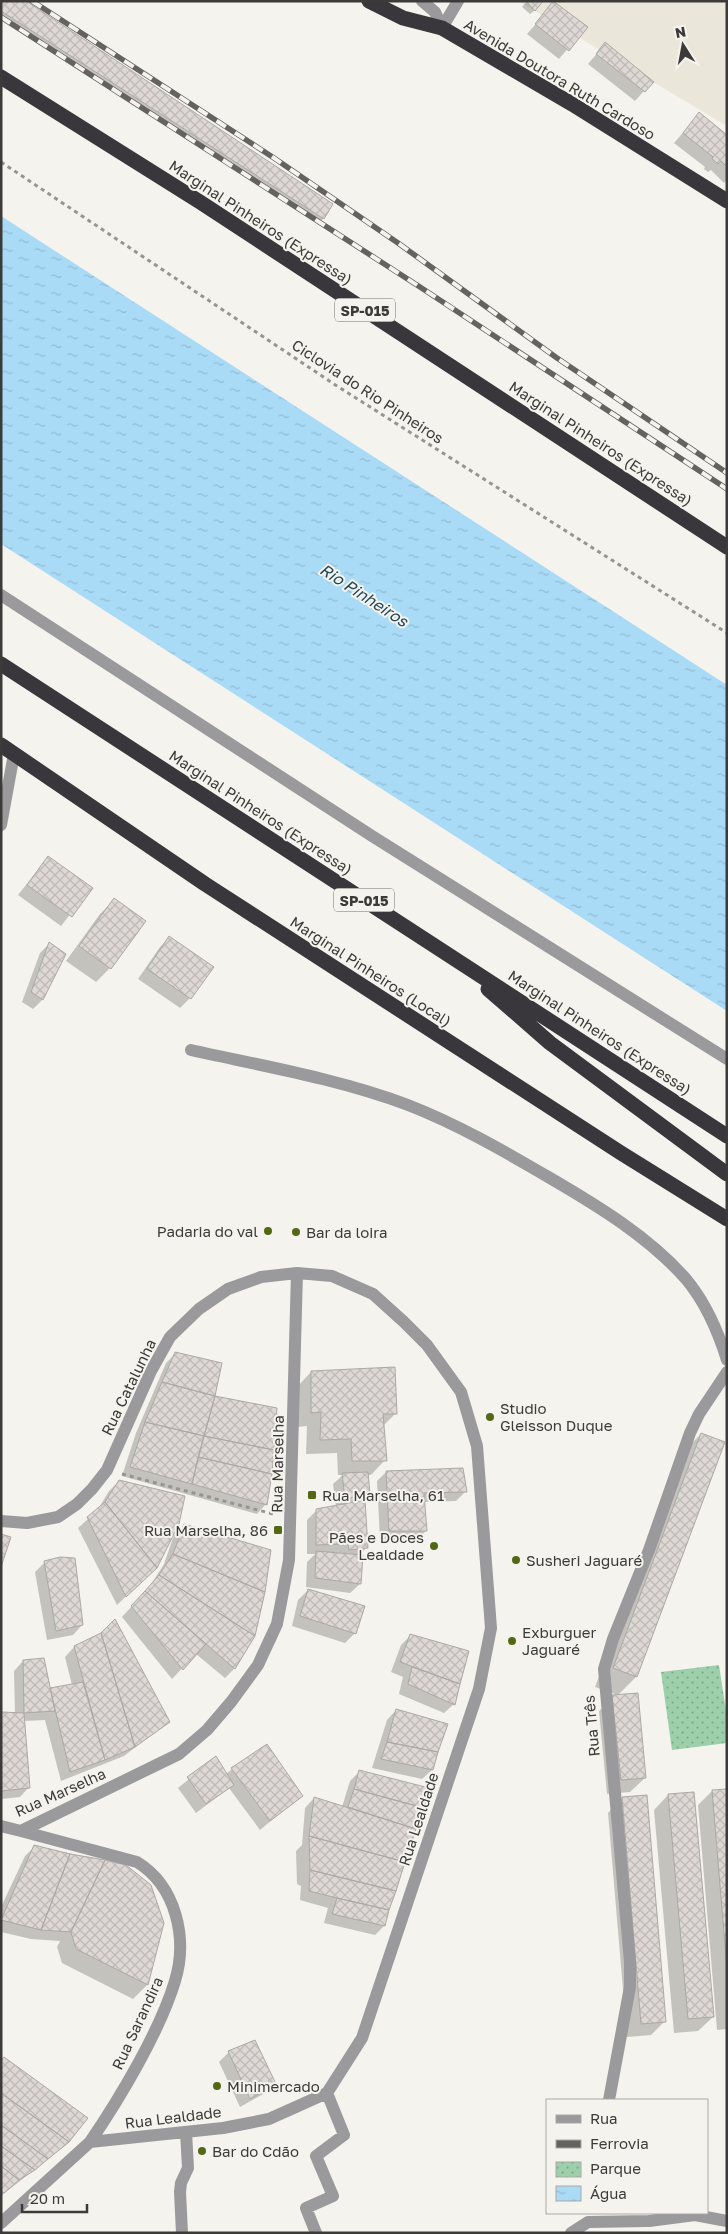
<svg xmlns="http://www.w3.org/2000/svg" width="728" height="2234" font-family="'Golos Text',sans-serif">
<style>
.built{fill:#eae7da}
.park{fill:url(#park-dots)}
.water{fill:url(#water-ripples)}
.shadow{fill:#0003}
.building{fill:url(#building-cross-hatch);stroke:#ada8a4}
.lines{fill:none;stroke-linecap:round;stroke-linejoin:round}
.path{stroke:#969591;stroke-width:3;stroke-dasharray:4 4;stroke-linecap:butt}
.minor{stroke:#9a999b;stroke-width:12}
.highway{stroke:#39373b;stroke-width:15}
.rail-casing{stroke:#646360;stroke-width:5.5}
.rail{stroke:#f4f3ed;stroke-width:4;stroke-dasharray:11;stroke-linecap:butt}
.poi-dot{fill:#526816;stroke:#f4f3ed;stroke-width:2}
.labels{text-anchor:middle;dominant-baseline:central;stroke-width:4;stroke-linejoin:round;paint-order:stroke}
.shield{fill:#f4f3ed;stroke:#73726f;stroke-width:1}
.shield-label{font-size:14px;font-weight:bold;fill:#3c3b39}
.street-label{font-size:15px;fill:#3c3b39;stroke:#f4f3ed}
.poi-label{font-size:15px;fill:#3c3b39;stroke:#f4f3ed;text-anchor:start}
.water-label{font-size:16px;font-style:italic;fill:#22475b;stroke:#f4f3ed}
</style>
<defs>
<pattern id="park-dots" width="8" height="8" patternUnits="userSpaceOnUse" patternTransform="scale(1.25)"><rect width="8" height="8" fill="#9dcfab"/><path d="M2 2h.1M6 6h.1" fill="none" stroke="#81a98c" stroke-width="1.8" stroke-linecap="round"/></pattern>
<pattern id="water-ripples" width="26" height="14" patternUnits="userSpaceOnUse" patternTransform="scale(1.25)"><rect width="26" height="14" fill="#a9daf6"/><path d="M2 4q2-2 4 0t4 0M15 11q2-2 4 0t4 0" fill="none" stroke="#92bcd4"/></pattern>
<pattern id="building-cross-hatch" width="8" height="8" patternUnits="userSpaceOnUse" patternTransform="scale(1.25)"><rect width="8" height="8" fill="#ddd8d4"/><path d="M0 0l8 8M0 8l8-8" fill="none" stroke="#bfbab7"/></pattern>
</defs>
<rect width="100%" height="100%" fill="#f4f3ed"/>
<!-- built -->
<path class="built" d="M518,1H727V126Z"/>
<!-- park -->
<path class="park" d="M719,1665L727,1718V1743L672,1750L661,1672Z"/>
<!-- water -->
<path class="water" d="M1,216L727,685V1011L1,544Z"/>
<!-- shadow -->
<path class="shadow" d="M1,1L332,204L323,219L318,223L1,18Z
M527,1L535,10L530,14L522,7Z
M555,2L586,27L559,59L527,34Z
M605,44L652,82L635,101L588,64Z
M699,114L727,136V180L724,183L711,170L708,172L704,169L705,167L674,143Z
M48,857L91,888L61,926L18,895Z
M114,900L110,968L96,982L66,961L100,914Z
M169,938L190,998L180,1008L138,979L160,947Z
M50,943L64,955L42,1000L33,1009L22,1002L40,953Z
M175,1354L213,1397L276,1409L266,1504L257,1514L122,1476L136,1433L166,1363Z
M311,1372L396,1413L383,1426L385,1460L371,1475H367L368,1493L360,1502L366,1548L359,1556L360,1584L350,1593L306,1587L307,1562L315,1554H307V1520L317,1510L336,1506L333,1484L343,1475H338L337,1453L306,1454L307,1426L297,1427V1387Z
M701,1434L723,1443L636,1677L618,1695L595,1687L682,1453Z
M386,1472L466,1491L456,1501L423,1502L426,1531L416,1540H380L377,1481Z
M119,1481L156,1567L117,1605L78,1528L97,1511L109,1491Z
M184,1526L254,1635L234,1669L225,1678L196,1654L172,1679L122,1617L150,1586L164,1564L174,1535Z
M45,1562L82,1625L73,1635L47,1640L35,1572Z
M308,1590L355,1633L345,1643L292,1626L298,1600Z
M411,1635L468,1652L454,1704L444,1713L399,1694L403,1677L391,1672L401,1645Z
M74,1647L168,1722L124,1756L61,1781L45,1720L24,1721L29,1787L20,1797L1,1799V1712L15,1713L14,1671L23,1661L49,1690L72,1685L65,1657Z
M613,1697L645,1778L630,1792L607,1794L599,1711Z
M396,1710L432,1770L422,1779L372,1768L387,1720Z
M215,1758L226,1774L232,1769L301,1796L260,1830L229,1788L196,1813L178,1788Z
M360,1771L428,1789L384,1926L375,1935L324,1923L328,1908L300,1900L301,1886L297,1884L296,1851L302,1845L305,1808L314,1798L342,1807L350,1781Z
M727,1790V2029L717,2030L698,1805L712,1791Z
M692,1793L713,2017L698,2031L674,2033L654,1810L668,1795Z
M622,1798L665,2021L651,2035L627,2037L608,1813Z
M35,1846L105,1861L162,1923L147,1985L133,1999L62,1963L57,1947L60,1941L31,1939L1,1932V1907L25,1856Z
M229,2052L274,2083L265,2093L240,2107L219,2062Z
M1,2062L58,2151L1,2196Z"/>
<!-- building -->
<path class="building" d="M1,1H26L333,204L324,219L1,11Z
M526,1H543L535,11Z
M553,1L588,27L569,51L535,24Z
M605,42L654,82L645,92L596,54Z
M699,112L727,135V167L721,161L718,164L712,159L713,157L683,133Z
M48,856L93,888L72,917L27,885Z
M114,898L146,921L111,969L79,946Z
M169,936L214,967L191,999L147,969Z
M49,942L66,954L43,1000L31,992Z
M175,1352L222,1363L215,1396L162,1382Z
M395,1367L397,1414H383L387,1461H352L351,1439L320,1440L321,1412L311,1413V1371Z
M162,1382L215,1396L204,1436L145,1422Z
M215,1396L277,1408L274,1450L204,1436Z
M145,1422L204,1436L192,1484L130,1467Z
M701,1433L725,1442L637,1677L613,1668Z
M204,1436L274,1450L272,1474L198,1457Z
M198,1457L272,1474L267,1505L192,1484Z
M463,1468L467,1492L424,1493L427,1531H389L386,1471Z
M368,1472L370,1494L345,1499L342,1473Z
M119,1480L185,1496L179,1524L157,1568L105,1502Z
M365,1500L368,1548L349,1550L348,1544L316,1545V1509Z
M105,1502L157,1568L126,1597L87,1517Z
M184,1524L271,1550L265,1592L173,1554Z
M1,1534L11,1537L1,1567Z
M316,1551L363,1555L361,1584L315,1578Z
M173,1554L265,1592L255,1636L159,1575Z
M60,1557L75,1558L83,1625L56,1631L44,1561Z
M159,1575L255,1636L235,1669L145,1591Z
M308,1589L365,1606L356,1634L300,1616Z
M145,1591L206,1644L183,1670L131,1606Z
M115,1619L170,1722L135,1747L101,1633Z
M101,1633L135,1747L105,1760L74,1646Z
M410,1634L469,1651L460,1684L400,1662Z
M44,1658L55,1711L24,1713L23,1660Z
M412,1667L460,1684L455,1705L408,1684Z
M83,1682L105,1760L70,1772L50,1688Z
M638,1693L646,1778L621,1780L612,1695Z
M396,1709L448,1724L438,1752L387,1742Z
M1,1712L24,1713L30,1788L1,1791Z
M387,1742L438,1752L433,1770L381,1759Z
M267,1744L303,1796L270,1821L231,1768Z
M216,1756L234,1785L206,1804L187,1777Z
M359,1770L429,1788L424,1808L354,1789Z
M354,1789L424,1808L416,1829L348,1807Z
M727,1789V1969L712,1790Z
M694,1792L714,2017L688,2019L668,1794Z
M647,1795L666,2022L641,2024L622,1797Z
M314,1797L416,1829L405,1862L309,1836Z
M309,1836L405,1862L396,1891L310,1870Z
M34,1845L70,1854L41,1930L1,1920Z
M70,1854L105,1860L71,1932L41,1930Z
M105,1860L126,1865L151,1885L164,1923L148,1985L76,1949L71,1932Z
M310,1870L396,1891L389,1910L337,1898L309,1891Z
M337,1898L389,1910L385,1926L332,1914Z
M255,2040L276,2084L250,2099L228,2051Z
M4,2057L88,2118L69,2142L1,2093V2061Z
M1,2093L69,2142L48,2159L1,2125Z
M1,2125L48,2159L35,2170L1,2146Z
M1,2146L35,2170L19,2180L1,2166Z
M1,2166L19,2180L4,2193L1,2191Z"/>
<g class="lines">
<!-- path -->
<path class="path" d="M1,162L337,386L727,633
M122,1474L273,1514"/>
<!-- minor -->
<path class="minor" d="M422,1L435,12L442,28
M442,28L458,1
M1,595L372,836L727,1059
M1,825L14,754
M191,1050C263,1066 339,1079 408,1105C457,1124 504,1151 550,1178C598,1206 649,1237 686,1279C706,1303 718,1331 727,1360
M1,1521L27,1523L58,1517L77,1504L92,1489L107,1470L151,1371L170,1337L199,1309L228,1289L261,1277L297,1273L332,1276L373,1294L404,1322L427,1345L461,1392L477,1446L491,1628L479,1689L362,2038L327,2093L269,2119L223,2128L90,2142L1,2223
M1,1826L21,1831L179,1754L207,1730L231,1702L258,1665L277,1624L289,1560L297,1273
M21,1831L137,1862C176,1886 188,1938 175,1981C160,2031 120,2098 90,2142
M609,2100L630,1987V1962L604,1669L613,1639L649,1550L690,1433L699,1414L727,1372
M182,2233L180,2192L181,2183L188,2168L186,2132
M316,2233L306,2208L333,2196L316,2156L344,2135L327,2093
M571,2233L588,2222L649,2221L695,2215L727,2221"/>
<!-- highway -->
<path class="highway" d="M369,1L403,18L442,28L572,104L727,201
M1,77L200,202L727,547
M1,664L727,1136
M1,745L205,884L621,1153L727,1219
M488,989L550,1043L727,1174"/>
<defs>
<path id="rail" d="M32,1L274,158L398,243L557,358L727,473
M1,17L420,287L727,489"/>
</defs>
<!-- rail casing -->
<use href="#rail" class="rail-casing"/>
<!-- rail -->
<use href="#rail" class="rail"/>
</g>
<!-- markers -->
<g class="poi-dot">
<circle cx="268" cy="1231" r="5"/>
<circle cx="296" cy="1232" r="5"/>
<circle cx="490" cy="1417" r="5"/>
<rect x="307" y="1490" width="10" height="10" rx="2.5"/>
<rect x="273" y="1525" width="10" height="10" rx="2.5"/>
<circle cx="434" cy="1546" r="5"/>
<circle cx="516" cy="1560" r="5"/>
<circle cx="512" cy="1641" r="5"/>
<circle cx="217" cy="2086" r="5"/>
<circle cx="202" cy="2151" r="5"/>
</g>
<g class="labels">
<!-- shield labels -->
<g class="shield">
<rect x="335" y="298.5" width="60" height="23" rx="4"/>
<rect x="334" y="888.5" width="60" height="23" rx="4"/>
</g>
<g class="shield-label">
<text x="365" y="310">SP-015</text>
<text x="364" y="900">SP-015</text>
</g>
<!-- street labels -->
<g class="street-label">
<text transform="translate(560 79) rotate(31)">Avenida Doutora Ruth Cardoso</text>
<text transform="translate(261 222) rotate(33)">Marginal Pinheiros (Expressa)</text>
<text transform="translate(368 391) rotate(33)">Ciclovia do Rio Pinheiros</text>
<text transform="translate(601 443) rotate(33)">Marginal Pinheiros (Expressa)</text>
<text transform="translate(261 812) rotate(33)">Marginal Pinheiros (Expressa)</text>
<text transform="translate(371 971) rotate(33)">Marginal Pinheiros (Local)</text>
<text transform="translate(600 1032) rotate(33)">Marginal Pinheiros (Expressa)</text>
<text transform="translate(128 1387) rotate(-64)">Rua Catalunha</text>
<text transform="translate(277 1464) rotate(-89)">Rua Marselha</text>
<text transform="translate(591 1726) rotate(-95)">Rua Três</text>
<text transform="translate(60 1792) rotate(-24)">Rua Marselha</text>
<text transform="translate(418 1819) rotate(-72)">Rua Lealdade</text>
<text transform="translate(137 2023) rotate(-65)">Rua Sarandira</text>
<text transform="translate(173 2117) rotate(-7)">Rua Lealdade</text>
</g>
<!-- poi labels -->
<g class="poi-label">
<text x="258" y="1231" text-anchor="end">Padaria do val</text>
<text x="306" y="1232">Bar da loira</text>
<text x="500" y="1408">Studio<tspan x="500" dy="17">Gleisson Duque</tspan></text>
<text x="322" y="1495">Rua Marselha, 61</text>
<text x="268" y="1530" text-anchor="end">Rua Marselha, 86</text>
<text x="424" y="1537" text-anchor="end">Pães e Doces<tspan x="424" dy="17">Lealdade</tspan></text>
<text x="526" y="1560">Susheri Jaguaré</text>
<text x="522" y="1632">Exburguer<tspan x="522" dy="17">Jaguaré</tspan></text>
<text x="227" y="2086">Minimercado</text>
<text x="212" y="2151">Bar do Cdão</text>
</g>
<!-- water labels -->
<g class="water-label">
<text transform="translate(364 595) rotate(33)">Rio Pinheiros</text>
</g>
</g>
<!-- border -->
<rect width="728" height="2234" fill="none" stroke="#3c3b39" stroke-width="5"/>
<!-- legend -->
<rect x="546" y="2099" width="162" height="115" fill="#f4f3ed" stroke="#aaa9a5"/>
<rect x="556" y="2115" width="25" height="8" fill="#9a999b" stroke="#aaa9a5"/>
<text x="590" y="2124" font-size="15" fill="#3c3b39">Rua</text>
<rect x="556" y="2140" width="25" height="8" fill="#646360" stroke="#aaa9a5"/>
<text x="590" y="2149" font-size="15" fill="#3c3b39">Ferrovia</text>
<rect x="556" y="2162" width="25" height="15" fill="url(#park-dots)" stroke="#aaa9a5"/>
<text x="590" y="2174" font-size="15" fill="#3c3b39">Parque</text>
<rect x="556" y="2186" width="25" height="15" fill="url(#water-ripples)" stroke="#aaa9a5"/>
<text x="590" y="2199" font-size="15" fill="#3c3b39">Água</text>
<!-- north arrow -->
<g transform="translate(683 45) rotate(349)" stroke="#f4f3ed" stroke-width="4" paint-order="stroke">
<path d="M0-4L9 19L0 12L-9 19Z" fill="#3c3b39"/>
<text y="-8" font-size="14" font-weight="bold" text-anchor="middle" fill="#3c3b39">N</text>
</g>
<!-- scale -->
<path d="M22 2204v8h65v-8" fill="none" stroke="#3c3b39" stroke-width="2.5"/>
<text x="30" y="2204" font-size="15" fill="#3c3b39" stroke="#f4f3ed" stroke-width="4" paint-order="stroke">20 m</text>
</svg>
